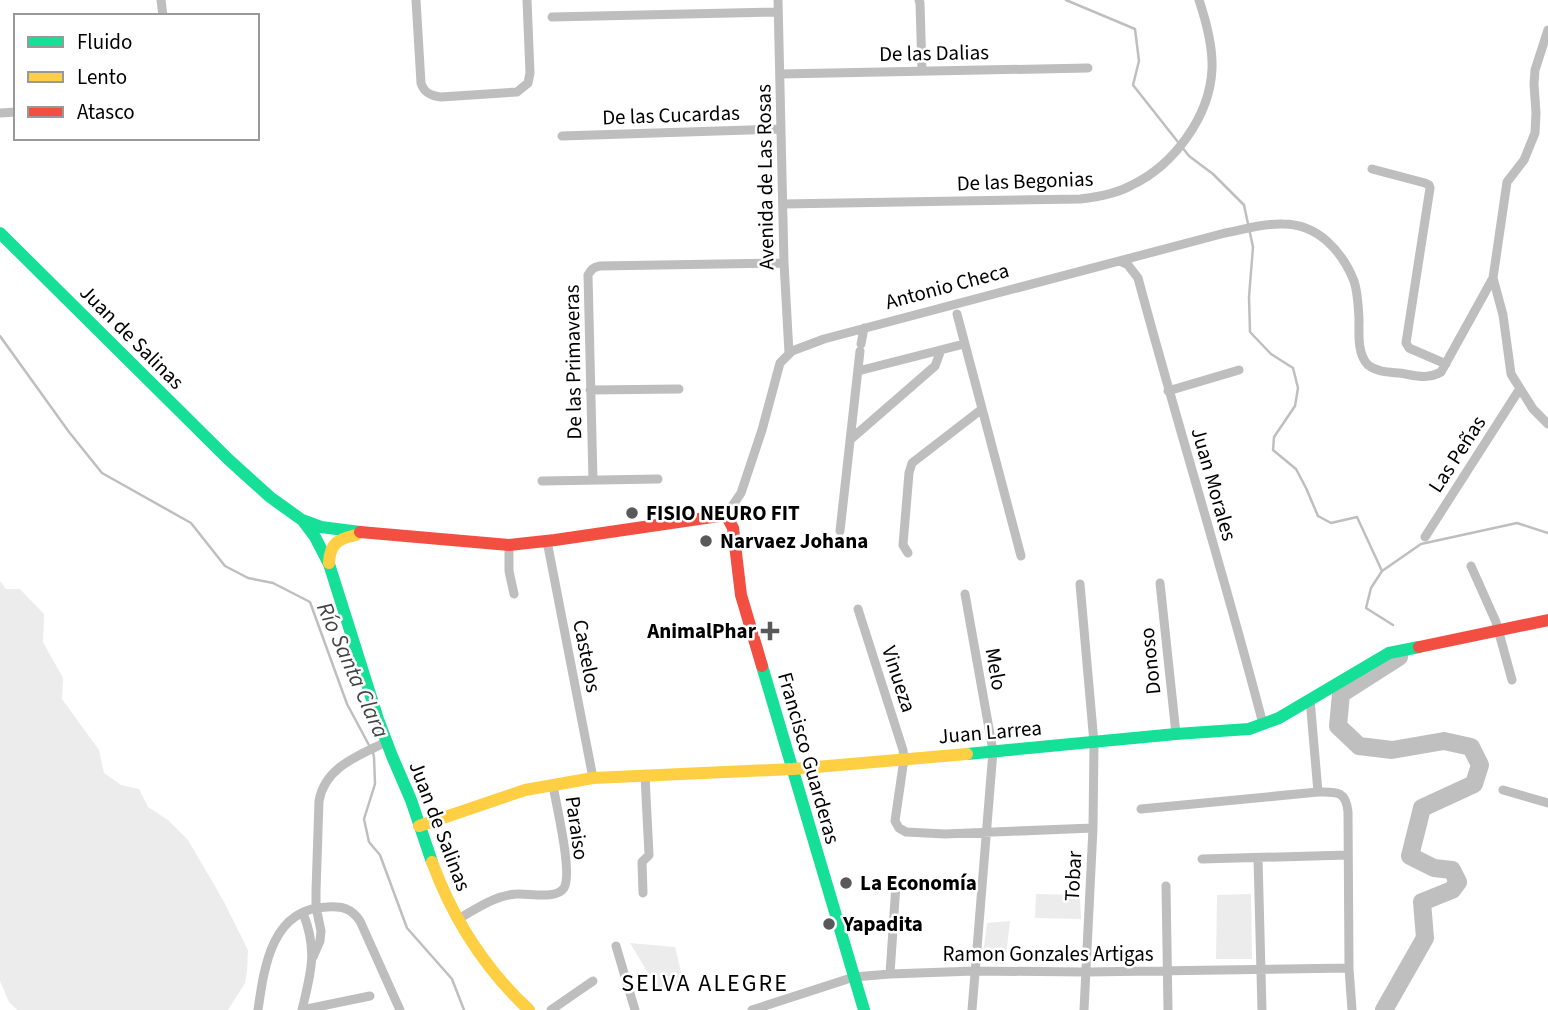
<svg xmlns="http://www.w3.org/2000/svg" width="1548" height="1010" font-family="'Source Sans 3',sans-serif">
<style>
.green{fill:#ececec}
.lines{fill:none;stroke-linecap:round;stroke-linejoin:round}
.stream{stroke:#bfbfbf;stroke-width:2.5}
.river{stroke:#bfbfbf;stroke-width:18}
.street{stroke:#bebebe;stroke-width:9}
.fast{stroke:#16e098;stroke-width:12}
.slow{stroke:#ffcf43;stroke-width:12}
.jam{stroke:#f24e42;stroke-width:12}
.poi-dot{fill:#595959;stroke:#fff;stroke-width:2.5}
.labels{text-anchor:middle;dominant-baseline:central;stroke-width:5;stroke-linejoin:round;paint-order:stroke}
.street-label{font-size:21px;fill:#000;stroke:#fff}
.poi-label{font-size:21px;font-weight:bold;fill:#000;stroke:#fff;text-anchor:start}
.water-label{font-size:23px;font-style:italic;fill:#444;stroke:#fff}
.quarter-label{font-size:24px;letter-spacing:2px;fill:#000;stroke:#fff}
</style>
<rect width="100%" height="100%" fill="#fff"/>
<!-- green -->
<path class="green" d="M0,581L6,589H20L44,614L43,642L63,678L62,699L99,750L104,773L121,785L139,789L148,807L168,820L188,840L223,900L248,950L247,971L245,983L228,1010H17L9,1002L0,981Z
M1036,894L1080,895L1081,919L1035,918Z
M1251,894L1252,959H1216L1217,895Z
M1010,921L1005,964L982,962L987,923Z
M630,943L675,947L683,980L672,988L660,993Z"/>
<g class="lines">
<!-- stream -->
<path class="stream" d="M1066,0L1135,29L1139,61L1133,85L1189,156L1213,174L1244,205L1253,247L1249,297L1250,332L1271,354L1293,368L1298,388L1295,406L1274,437L1273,450L1296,469L1306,488L1318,516L1331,523L1357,517L1382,571
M0,336L69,432L102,473L191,523L225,566L248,578L273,583L310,602L347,704L370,747
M1393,625L1366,608L1371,588L1382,571L1421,544L1517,523L1548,533
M373,753L374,757L375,784L364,819L369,842L380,855L407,928L452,979L464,1010"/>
<!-- river -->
<path class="river" d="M1384,1010L1425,938L1422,902L1452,890L1458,882L1452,870L1434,868L1410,856L1422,808L1474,784L1480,765L1471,747L1444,741L1392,750L1359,746L1338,726L1341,694L1399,657"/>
<!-- street -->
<path class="street" d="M161,0L163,16
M416,0L421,83C424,93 431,96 441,97L517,92L528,83L530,73L527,0
M778,0L784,263L789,353
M919,0L920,3L922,71
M552,17L778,12
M1548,30L1535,70L1534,84L1536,113L1535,133L1524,160L1507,182L1493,278L1503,315L1511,374L1533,409L1548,424
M781,74L1088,68
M0,113L16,112
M562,136L781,129
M1372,169L1425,183L1429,185L1430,188L1406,343L1409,348L1446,364
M783,204L1080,199C1099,197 1116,194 1132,185C1174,165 1210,116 1212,69C1213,47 1206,21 1199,0
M1120,261L1128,265L1138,278C1178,427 1224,574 1263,724
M957,314L1021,556
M861,344L864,328
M858,371L964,344
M590,390L679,389
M1168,391L1239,370
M851,439L935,366L941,350
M593,480L588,275C591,270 593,267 600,266L784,263
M542,481L658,479
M726,515L741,493L762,430L780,363L792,351L824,339L1225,233C1243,230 1264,223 1283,224C1318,224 1342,251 1354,281C1358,293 1358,306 1359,318C1359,333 1357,354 1368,365C1377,372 1388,372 1399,373C1414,375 1427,380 1441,372L1493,278
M840,531L860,351
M1425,537L1519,390
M547,541L593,778
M509,545V571L514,594
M908,553L903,545L909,473L912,463L982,409
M1471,566L1496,622L1512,680
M1160,583L1176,734
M1080,584L1094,743L1093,828L1084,1010
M965,594L993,751L972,1010
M858,609L903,750L904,759L895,821L899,828L906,832L945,834L1093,828
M1310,699L1318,792
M1503,790L1548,803
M1141,809L1318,792C1336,792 1346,790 1348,812L1349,968L1352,1010
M1258,858L1262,1010
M1202,859L1348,855
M1166,886L1168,1010
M643,893L642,862L649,855L645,776
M303,913C318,951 311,972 302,1010L370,996
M458,919C476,909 495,895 517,894C529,893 556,900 564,888C573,873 556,805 553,785
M616,946L635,1010
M313,957L320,941L321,931L316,907V891L319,801C325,767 358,756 386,742
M890,974L896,884
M258,1010C264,967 272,908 327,907C342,906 351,908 360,921L400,1010
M551,1010L593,981
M752,1010L854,977L890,974L975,971L1086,972L1349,968"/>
<!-- fast -->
<path class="fast" d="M0,233L228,459L270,497L302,520L321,527L360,532
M303,521L315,537L329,564L378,719L392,756L411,800L432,862
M762,666L864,1010
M967,754L1176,734L1249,729L1279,718L1389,653L1419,647"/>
<!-- slow -->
<path class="slow" d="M329,563C330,543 338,539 356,535
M419,826L525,790L593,778L793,769L967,754
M432,862C453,919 484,968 529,1010"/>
<!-- jam -->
<path class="jam" d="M360,532L509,545L555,540L726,515L733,528L741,595L762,666
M1419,647L1548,620"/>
</g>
<!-- markers -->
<g class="poi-dot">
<circle cx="632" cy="513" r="7"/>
<circle cx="706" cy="541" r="7"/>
<path d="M766.5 620.5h7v7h7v7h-7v7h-7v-7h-7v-7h7z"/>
<circle cx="846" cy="883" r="7"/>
<circle cx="829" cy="924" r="7"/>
</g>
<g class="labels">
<!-- street labels -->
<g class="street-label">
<text transform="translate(934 53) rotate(-1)">De las Dalias</text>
<text transform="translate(671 115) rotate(-2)">De las Cucardas</text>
<text transform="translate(765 177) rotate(-91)">Avenida de Las Rosas</text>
<text transform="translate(1025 181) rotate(-2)">De las Begonias</text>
<text transform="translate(947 286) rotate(-15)">Antonio Checa</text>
<text transform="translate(132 337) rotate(45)">Juan de Salinas</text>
<text transform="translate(573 362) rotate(-91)">De las Primaveras</text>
<text transform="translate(1457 454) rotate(-57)">Las Peñas</text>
<text transform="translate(1214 484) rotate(74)">Juan Morales</text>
<text transform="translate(587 656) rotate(79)">Castelos</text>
<text transform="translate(1150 661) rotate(-96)">Donoso</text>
<text transform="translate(996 669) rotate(80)">Melo</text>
<text transform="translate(899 679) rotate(72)">Vinueza</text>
<text transform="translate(990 732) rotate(-5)">Juan Larrea</text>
<text transform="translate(809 758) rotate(74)">Francisco Guarderas</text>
<text transform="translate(440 826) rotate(69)">Juan de Salinas</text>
<text transform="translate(577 828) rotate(82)">Paraiso</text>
<text transform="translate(1073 876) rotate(-87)">Tobar</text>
<text x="1048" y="954">Ramon Gonzales Artigas</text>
</g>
<!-- poi labels -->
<g class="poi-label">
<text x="646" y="513">FISIO NEURO FIT</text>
<text x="720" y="541">Narvaez Johana</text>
<text x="756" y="631" text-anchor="end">AnimalPhar</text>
<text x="860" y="883">La Economía</text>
<text x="843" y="924">Yapadita</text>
</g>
<!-- water labels -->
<g class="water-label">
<text transform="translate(353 670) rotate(66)">Río Santa Clara</text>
</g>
<!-- quarter labels -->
<g class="quarter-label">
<text x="705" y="983">SELVA ALEGRE</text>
</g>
</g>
<!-- legend -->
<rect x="14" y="14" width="245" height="126" fill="#ffffff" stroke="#999999" stroke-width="2"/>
<rect x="28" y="37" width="35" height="10" fill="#16e098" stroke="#999999" stroke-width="2"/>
<text x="77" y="49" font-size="21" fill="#000000">Fluido</text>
<rect x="28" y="72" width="35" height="10" fill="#ffcf43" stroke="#999999" stroke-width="2"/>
<text x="77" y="84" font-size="21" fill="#000000">Lento</text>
<rect x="28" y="107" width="35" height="10" fill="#f24e42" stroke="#999999" stroke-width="2"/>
<text x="77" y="119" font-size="21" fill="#000000">Atasco</text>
</svg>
